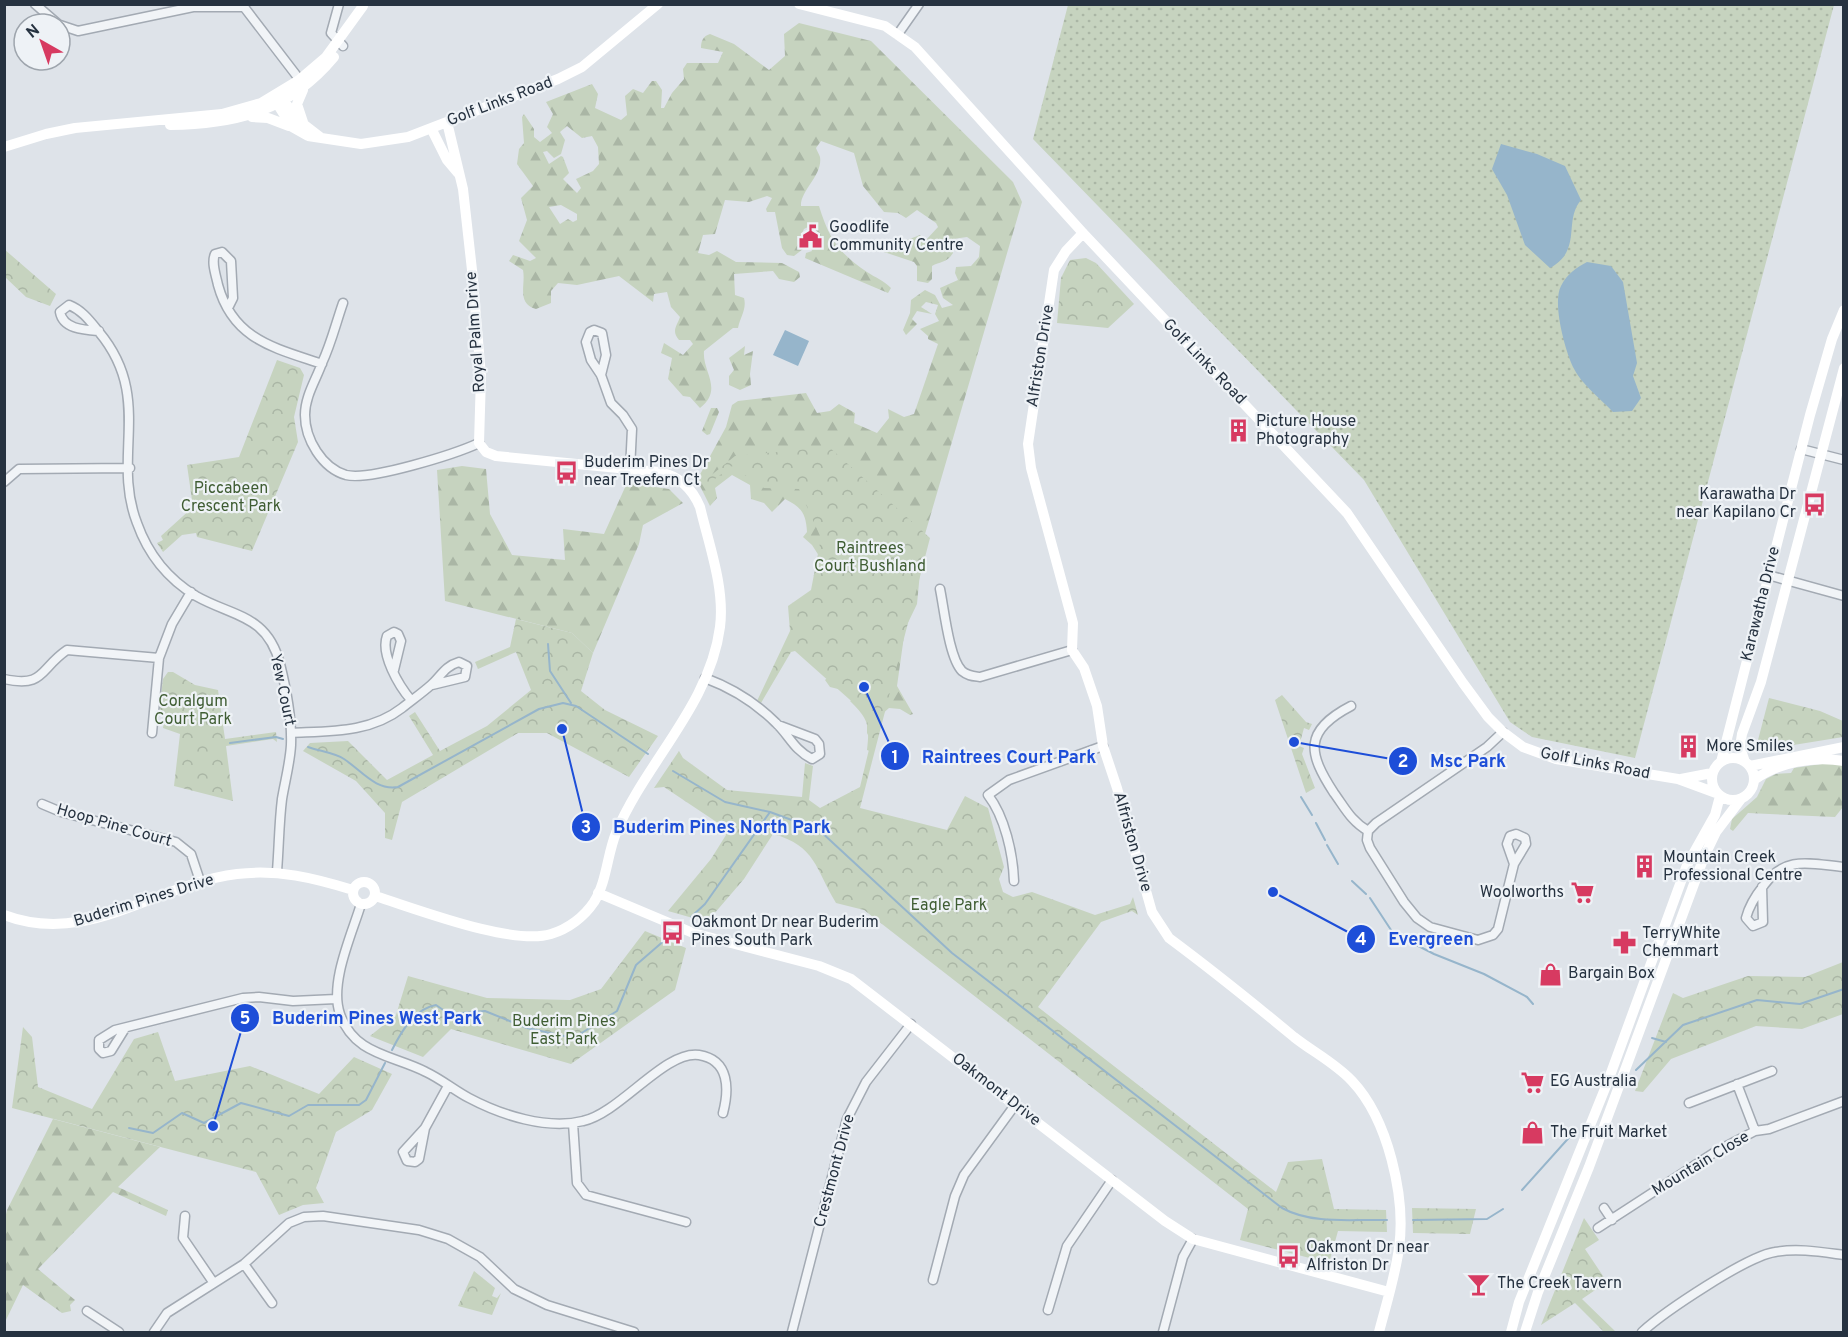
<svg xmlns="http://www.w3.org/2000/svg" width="1848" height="1337" font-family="Overpass,sans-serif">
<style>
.grass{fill:url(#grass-dots)}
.forest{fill:url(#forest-firs);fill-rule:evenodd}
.park{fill:url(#park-crowns)}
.water{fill:#96b5cb}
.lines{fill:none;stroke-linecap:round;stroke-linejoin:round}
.stream{stroke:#96b5cb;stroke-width:2}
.street-casing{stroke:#a3aab3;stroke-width:11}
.street{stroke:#f1f4f7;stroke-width:8}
.secondary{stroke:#fff;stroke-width:10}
.labels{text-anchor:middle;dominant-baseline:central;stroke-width:4.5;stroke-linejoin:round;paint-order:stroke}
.street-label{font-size:16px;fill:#263240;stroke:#eef2f6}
.poi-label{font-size:16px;fill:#263240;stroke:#eef2f6;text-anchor:start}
.park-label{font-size:16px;fill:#3f5d33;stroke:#eef2f6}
.leader{fill:none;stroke:#1d4ed8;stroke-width:2}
.callout-dot{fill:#1d4ed8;stroke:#eef2f6;stroke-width:2}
.mark-label{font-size:18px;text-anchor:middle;font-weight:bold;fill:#fff}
.callout-label{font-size:18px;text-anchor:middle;font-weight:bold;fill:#1d4ed8;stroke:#eef2f6;stroke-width:4.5;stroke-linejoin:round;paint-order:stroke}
</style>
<defs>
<pattern id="grass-dots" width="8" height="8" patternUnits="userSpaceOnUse" patternTransform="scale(1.5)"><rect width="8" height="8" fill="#c6d3bf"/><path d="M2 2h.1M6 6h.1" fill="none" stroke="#aab6a5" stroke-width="1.8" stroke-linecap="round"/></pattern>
<pattern id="forest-firs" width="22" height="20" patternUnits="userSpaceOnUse" patternTransform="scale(1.5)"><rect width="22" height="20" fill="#c6d3bf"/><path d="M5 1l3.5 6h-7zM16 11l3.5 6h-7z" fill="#aab6a5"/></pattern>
<pattern id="park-crowns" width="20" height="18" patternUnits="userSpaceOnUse" patternTransform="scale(1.5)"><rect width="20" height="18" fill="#c6d3bf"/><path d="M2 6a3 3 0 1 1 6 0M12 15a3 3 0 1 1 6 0" fill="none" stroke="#aab6a5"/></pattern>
</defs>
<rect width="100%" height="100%" fill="#dee3e9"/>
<!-- grass -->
<path class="grass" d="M1068,5H1834L1635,758L1532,737L1510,722L1364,480L1033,139Z"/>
<!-- forest -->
<path class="forest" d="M799,23L871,41L1013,182L1022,202L923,541L917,604L905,629L897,686L913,714L910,715L900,709L889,708L880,716L872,752L867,750C870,724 868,719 850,701L862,695L830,687L825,680L830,675L821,559L812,545L803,537L807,532C806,513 801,507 785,499L772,512L764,503L751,499L750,485L732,475L715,488L717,498L710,506L697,480L726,427L732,405L738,401L806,393L817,413L830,411L839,404L855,413L854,423L877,433L889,418L888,409L904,417L914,414L938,344L928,339V336L920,329L939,321L935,314L938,305L926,302L921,307L932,314L917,311L912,319L917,324L906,335L903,330L910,313L911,300L925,290L935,295L942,308L953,305L943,298L940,288L958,280L955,273L956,267L971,266L979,257L980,246L967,237L953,239L950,244L953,253C946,264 940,261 932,266V279L928,283L917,281V266L914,262L884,252L882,248L888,245L902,250L907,240L920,235L926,240L938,227L936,223L917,210L906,218L898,213L884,212L863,186L854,153L821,141L816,148C817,151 819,154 820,157C823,175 800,191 801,206H819C829,239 839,253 867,272C876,278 883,280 891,288L888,293L805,258L806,253L812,251L810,246L818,239L808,227L804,229L799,240L803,249L794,256L787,255L782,248L775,212H767L766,209L772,198L767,196L749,202L725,200L715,234L703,235L698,253L709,255L717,251L736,262L782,263L799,272L800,277L794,282L779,279L773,271L734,274L735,295L744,298C747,309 740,318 738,328H733L704,351C702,372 724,389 700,408L690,397L683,396L668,379L672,358L661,353L664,343L683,355L693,344L690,340H679C671,331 677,326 680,317L671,307L667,292L654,294L653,302L619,276L577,285L558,283L551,291V303L536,309C516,303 526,285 523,270L509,261L513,255L530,261L536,258L519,241L527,220L521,198L533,186L517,164L519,149L524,143L522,117L524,114L534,129V137L540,142L552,133L547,127L553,114L546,102L592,84L598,94L595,108L621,120L627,115L625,96L633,89L643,93L652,81H656L662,90L661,108H664L672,93L684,79L683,69L687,63H718L723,52L701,48C701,41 703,36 710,34L734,44L769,70L785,56L784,34ZM567,126L582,138L592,136L598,147L599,164L593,171L576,179L581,188L577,193L563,179L569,173L563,157L561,156L549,164L543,152L547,151L554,158L561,154L565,140L560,132ZM561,205L577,214V220L573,222L568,219L560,224L549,207Z
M745,346L744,355L753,351L750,374L751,385L740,390L729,385V376L734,370L729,358Z
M711,408H717L719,412L710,434L707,435L702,431Z
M462,466L486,469L490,514L512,555L565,560L563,529L604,534L627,483L669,489L683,503L643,525L639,544L593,653L572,633L445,601L437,470Z
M1835,762L1843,764V807L1835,817L1748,813L1733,831L1730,829L1732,819L1757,797L1766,779L1776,774L1791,773L1794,768Z
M53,1119L160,1147L118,1187L168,1210L166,1216L113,1192L38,1269L75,1300L70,1305L71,1311L62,1313L23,1285L5,1322L4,1223L7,1210Z"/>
<!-- park -->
<path class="park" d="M4,249L56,294L50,306L26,297L5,277Z
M1086,258L1096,263L1134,304L1108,328L1057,323L1061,278L1070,260Z
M277,360L300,368L304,375L294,417L298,442L252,551L197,537L196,533L182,535L163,552L157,543L163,540L161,536L193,507L187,465L239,457Z
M829,447L930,538L860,808L947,830L965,796L988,808L1004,867L999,879L1003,892L1013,897L1032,892L1095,915L1130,904L1133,897L1138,915L1132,911L1101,922L1038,1007L1276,1192L1288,1162L1322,1159L1334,1209L1386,1210L1387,1232L1338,1231L1329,1263L1240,1240L1248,1209L864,910L836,903C815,868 816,846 773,834L744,879L707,922L668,911L711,859L726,835L724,827L664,787L654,788L679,751L683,758L727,790L802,797L805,763L813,766L809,800L820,808L860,787L871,741L867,733V715L795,651L791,652L761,703L757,701L790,631L788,606L811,590L821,538L799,489L764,488L732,466L707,485L704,481L735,456Z
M516,619L572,633L593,653L581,691L605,710L658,736L629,777L547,733H518L402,802L392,840L385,838V813L356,781L303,751L310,743L348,741L387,780L433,755L409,716L415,712L440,751L487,726L531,690L516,652L478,669L475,662L510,647Z
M168,672H173L195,685L218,690L225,739L276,732L277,742L273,739L226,746L233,801L174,786L180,734L163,728L165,717L159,712L163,679Z
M1282,695L1306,722L1312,724L1309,730L1304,728L1299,746L1304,748L1302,754L1315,788L1306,793L1275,700Z
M1769,698L1820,711L1843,721V737L1762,750L1758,740Z
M645,931L686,948L675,990L571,1064L451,1029L423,1057L370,1036L396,1015L408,976L487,998L570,1000L601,989Z
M1843,962V1014L1802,1029L1756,1026L1671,1059L1643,1092L1635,1091L1673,993L1683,998L1748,976L1805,977Z
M23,1027L32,1037L38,1087L92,1109L134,1039L158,1032L175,1081L250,1066L319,1094L354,1057L392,1074L372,1110L336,1132L316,1188L324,1203L303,1205L279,1215L256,1172L12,1108Z
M1412,1208L1476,1209L1470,1234L1413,1233Z
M1584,1218L1599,1240L1585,1249L1607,1282L1582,1299L1616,1332H1604L1575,1303L1541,1325Z
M474,1271L495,1288L492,1296L497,1298L501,1293L492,1315L458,1306Z"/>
<!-- water -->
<path class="water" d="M1501,144L1537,154L1565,166L1581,200C1563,221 1583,250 1550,268L1525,245L1507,195L1492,169Z
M1587,262L1611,266L1623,282L1637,363L1633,376L1641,398L1632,411L1613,412C1601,399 1581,384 1573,367C1565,350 1552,303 1561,286C1567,274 1576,268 1587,262Z
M785,330L809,341L798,366L773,355Z"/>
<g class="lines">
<!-- stream -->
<path class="stream" d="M548,644L550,671L571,703
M230,743L276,737L283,739
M308,747C319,751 335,753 344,759C362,771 376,791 398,787L539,709L563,703L576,706L648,754
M673,771L725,802L770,812L819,830L952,953L1282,1208C1313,1225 1353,1219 1387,1220
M1301,797L1312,815
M1316,823L1325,840
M1327,845L1338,864
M1352,881L1366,894
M1370,898L1393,933L1434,954L1484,974L1527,997L1533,1004
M691,917L705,904L770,812
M1652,1038L1666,1042
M392,1050C401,1032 414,1009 436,1005L449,1014L485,1011L527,1028L564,1036L580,1034L617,1011L636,965L666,939
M1636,1070L1683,1025L1757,1000L1800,1004L1844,989
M129,1128L153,1133L182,1113L204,1123L241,1103L289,1116L308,1105H359L366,1100L385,1063
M1522,1190L1574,1132
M1413,1220L1487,1219L1503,1209"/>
<defs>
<path id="street" d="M35,4L58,24
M339,4L331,33L343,46
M60,25L78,31L193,7H244L303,84
M898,34L919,4
M343,303C336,323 331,344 322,363C316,380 305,396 305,415C305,439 322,468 346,475C370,481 455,454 479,443
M229,306L233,298L231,261L222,252L215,254C211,263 216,275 218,285C233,340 275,348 322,364
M99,331C84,330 63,329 60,312L69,305C82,310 90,321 99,332C154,398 111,456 137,523C148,554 168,579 196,596C233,617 267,614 280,664C286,688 292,719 291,745C290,763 285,781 282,799C279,823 279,847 277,871
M601,375L606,355L602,333L594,330L590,332L586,342L591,360L601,375L611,403L623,415L632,429L630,470
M1801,449L1844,460
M4,482L19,469L130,468
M1768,575L1844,596
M940,589C944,608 949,658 962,671C968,676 973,676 980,677L1072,650
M394,670L401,641L398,634L394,632L387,636C380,654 399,686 411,700
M705,678C732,688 756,703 776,723C789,735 794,750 812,759L820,754L819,744L815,739L778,725
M4,679C45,688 39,669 67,650L159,658
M1351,706C1303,731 1308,753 1334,793C1345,808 1351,821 1368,831
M152,733L159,658L172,624L191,592
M291,733C330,731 370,733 402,708C412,700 422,693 431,685C441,676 445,666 459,662L467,666L465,677L432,685
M42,804L61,812L176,842L191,854L200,881
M1368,831L1367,840L1370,848L1404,902L1417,918L1430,927L1478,940L1493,935L1498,929L1514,864
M1368,831L1376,823L1487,747L1503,732
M1516,834L1525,838L1526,844L1514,864L1507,844L1510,836Z
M1014,881C1013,854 1005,817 988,795L1009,780L1103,746
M1762,887L1763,922L1753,926L1746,918C1749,906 1756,895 1764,885C1786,855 1810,864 1844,867
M361,904C352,934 329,983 340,1014C354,1055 393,1055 426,1072C441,1079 454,1090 469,1098C501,1115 547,1130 583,1121C620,1113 665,1050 699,1055C730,1060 729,1090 723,1113
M124,1030L111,1051L103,1053L99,1049V1040L115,1030L243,998L259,997L293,1001L336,999
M1737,1084L1755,1131
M1689,1103L1772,1071
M573,1123L577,1183L586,1195L686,1222
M425,1128L419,1159L415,1162L407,1161L403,1152L425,1128L448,1086
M1604,1208L1612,1220
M185,1216L183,1238L213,1282
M1598,1228L1715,1152L1755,1131L1769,1129L1844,1101
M244,1264L272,1303
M933,1280L955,1196L964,1175L1015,1105
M1048,1310L1067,1246L1112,1180
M87,1311L119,1332
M154,1332L167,1313L244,1264L289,1223L304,1217L323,1216L419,1230L448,1239L480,1257L514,1289L547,1305L634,1332
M792,1332L847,1119L866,1082L911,1024
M1163,1332L1183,1257L1193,1239
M1642,1332C1664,1312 1747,1256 1775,1252C1798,1248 1821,1252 1844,1255"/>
</defs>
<!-- street casing -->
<use href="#street" class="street-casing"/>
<!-- street -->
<use href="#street" class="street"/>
<!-- secondary -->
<path class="secondary" d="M799,4L885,26L915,47L1083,233L1347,513L1463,683L1488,717L1503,732L1523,747L1556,759L1678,779L1716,793
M303,90L297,104L303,122
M273,97L292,127L308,136L361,144L408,137L558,79L582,67L658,4
M281,97L298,120L320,137
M252,117L268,118L289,126
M170,125C237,124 289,111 334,57
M431,128L447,160L458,173
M4,147L46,134L75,128L222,114L261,103L299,80L326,57L363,6
M1083,233L1066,251L1054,270L1028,444L1031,468L1073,623L1072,650L1084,668L1097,706L1103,746L1117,788L1152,912L1169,938C1212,970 1253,1003 1294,1037C1313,1052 1335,1063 1352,1081C1388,1119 1406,1197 1399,1248C1395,1277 1386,1305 1379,1332
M1712 779a21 21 0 1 1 42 0a21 21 0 1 1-42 0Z
M1721,762L1810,415L1832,339L1844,310
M1745,762L1740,747L1742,734L1761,682L1844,368
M1750,766L1844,747
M1681,779L1712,773
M1754,780C1779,762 1813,756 1844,761
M353 893a11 11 0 1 1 22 0a11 11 0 1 1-22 0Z
M598,893L693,933L819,966L851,979L1165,1221L1193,1239L1389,1292
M375,896C417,909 512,946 551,934C568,929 584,917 594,902C607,881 607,855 616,833C645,763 710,705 720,627C725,588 709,545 700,507C692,488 679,476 659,472L496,456L486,452L479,443L481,376L472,270L463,189L447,122
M4,915C89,947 155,884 237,874C278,869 314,878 353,890
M1511,1332L1519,1302L1608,1081L1687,865L1715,815L1720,796
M1525,1332L1538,1292L1589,1167L1704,857L1716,832L1741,799"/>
</g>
<!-- icons -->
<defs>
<symbol id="civic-bare" viewBox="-9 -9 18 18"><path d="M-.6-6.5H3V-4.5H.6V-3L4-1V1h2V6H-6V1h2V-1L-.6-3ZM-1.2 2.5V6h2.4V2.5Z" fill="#d73a61" stroke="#eef2f6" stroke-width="2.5" paint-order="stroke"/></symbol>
<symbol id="building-bare" viewBox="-9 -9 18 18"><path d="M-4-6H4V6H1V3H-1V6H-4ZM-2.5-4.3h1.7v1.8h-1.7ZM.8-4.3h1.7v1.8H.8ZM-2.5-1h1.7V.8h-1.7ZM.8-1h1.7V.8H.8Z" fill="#d73a61" stroke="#eef2f6" stroke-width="2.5" paint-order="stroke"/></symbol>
<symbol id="bus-bare" viewBox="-9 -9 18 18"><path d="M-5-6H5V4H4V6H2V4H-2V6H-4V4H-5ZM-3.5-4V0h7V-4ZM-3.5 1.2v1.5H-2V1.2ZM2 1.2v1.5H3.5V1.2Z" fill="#d73a61" stroke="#eef2f6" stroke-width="2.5" paint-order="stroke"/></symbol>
<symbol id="supermarket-bare" viewBox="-9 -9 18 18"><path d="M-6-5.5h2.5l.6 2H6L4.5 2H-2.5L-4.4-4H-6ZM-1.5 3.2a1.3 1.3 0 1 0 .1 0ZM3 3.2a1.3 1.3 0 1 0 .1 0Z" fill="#d73a61" stroke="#eef2f6" stroke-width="2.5" paint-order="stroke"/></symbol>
<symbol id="pharmacy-bare" viewBox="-9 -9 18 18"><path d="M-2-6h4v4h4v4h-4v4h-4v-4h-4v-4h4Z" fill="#d73a61" stroke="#eef2f6" stroke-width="2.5" paint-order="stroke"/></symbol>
<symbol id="shop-bare" viewBox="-9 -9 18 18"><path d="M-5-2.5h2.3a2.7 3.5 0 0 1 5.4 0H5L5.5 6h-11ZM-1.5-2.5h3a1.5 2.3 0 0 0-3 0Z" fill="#d73a61" stroke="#eef2f6" stroke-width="2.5" paint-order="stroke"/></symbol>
<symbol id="bar-bare" viewBox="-9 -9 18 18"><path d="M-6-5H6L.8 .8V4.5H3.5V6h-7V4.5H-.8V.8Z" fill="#d73a61" stroke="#eef2f6" stroke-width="2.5" paint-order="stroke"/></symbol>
</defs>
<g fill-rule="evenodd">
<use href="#civic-bare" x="794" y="220" width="33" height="33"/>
<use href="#building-bare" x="1222" y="414" width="33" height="33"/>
<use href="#bus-bare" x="550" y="456" width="33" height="33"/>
<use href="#bus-bare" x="1798" y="488" width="33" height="33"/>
<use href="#building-bare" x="1672" y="730" width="33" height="33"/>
<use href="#building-bare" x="1628" y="850" width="33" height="33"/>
<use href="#supermarket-bare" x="1566" y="876" width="33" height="33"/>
<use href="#bus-bare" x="656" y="916" width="33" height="33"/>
<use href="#pharmacy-bare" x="1608" y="926" width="33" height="33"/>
<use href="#shop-bare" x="1534" y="958" width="33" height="33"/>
<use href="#supermarket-bare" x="1516" y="1066" width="33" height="33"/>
<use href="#shop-bare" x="1516" y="1116" width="33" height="33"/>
<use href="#bus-bare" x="1272" y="1240" width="33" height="33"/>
<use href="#bar-bare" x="1462" y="1268" width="33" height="33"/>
</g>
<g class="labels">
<!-- street labels -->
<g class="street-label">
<text transform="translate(500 102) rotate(-21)">Golf Links Road</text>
<text transform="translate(476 332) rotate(-94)">Royal Palm Drive</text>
<text transform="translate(1041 356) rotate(-81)">Alfriston Drive</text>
<text transform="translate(1204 362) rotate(46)">Golf Links Road</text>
<text transform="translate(1761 604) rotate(-76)">Karawatha Drive</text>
<text transform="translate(282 690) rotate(78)">Yew Court</text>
<text transform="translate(1595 764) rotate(11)">Golf Links Road</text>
<text transform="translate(114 826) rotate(16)">Hoop Pine Court</text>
<text transform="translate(1132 842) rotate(74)">Alfriston Drive</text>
<text transform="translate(144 901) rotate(-17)">Buderim Pines Drive</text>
<text transform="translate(996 1090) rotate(38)">Oakmont Drive</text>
<text transform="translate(1701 1164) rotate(-31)">Mountain Close</text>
<text transform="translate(835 1171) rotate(-75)">Crestmont Drive</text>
</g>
<!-- poi labels -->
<g class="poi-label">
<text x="829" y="228">Goodlife<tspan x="829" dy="18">Community Centre</tspan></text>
<text x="1256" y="422">Picture House<tspan x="1256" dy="18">Photography</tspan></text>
<text x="584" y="463">Buderim Pines Dr<tspan x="584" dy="18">near Treefern Ct</tspan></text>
<text x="1796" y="495" text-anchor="end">Karawatha Dr<tspan x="1796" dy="18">near Kapilano Cr</tspan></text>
<text x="1706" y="747">More Smiles</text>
<text x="1663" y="858">Mountain Creek<tspan x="1663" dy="18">Professional Centre</tspan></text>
<text x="1564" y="893" text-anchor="end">Woolworths</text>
<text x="691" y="923">Oakmont Dr near Buderim<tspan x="691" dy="18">Pines South Park</tspan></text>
<text x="1642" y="934">TerryWhite<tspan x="1642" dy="18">Chemmart</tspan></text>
<text x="1568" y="974">Bargain Box</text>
<text x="1550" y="1082">EG Australia</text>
<text x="1550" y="1133">The Fruit Market</text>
<text x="1306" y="1248">Oakmont Dr near<tspan x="1306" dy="18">Alfriston Dr</tspan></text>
<text x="1497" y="1284">The Creek Tavern</text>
</g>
<!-- park labels -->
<g class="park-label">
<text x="231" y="489">Piccabeen<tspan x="231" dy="18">Crescent Park</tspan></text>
<text x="870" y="549">Raintrees<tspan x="870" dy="18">Court Bushland</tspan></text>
<text x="193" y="702">Coralgum<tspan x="193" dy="18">Court Park</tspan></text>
<text x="949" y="906">Eagle Park</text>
<text x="564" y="1022">Buderim Pines<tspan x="564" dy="18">East Park</tspan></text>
</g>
</g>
<!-- callouts -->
<path class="leader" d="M864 687L895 756M1294 742L1403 761M562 729L586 827M1273 892L1361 939M213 1126L245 1018"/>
<g class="callout-dot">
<circle cx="864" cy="687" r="6"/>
<circle cx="1294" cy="742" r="6"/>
<circle cx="562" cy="729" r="6"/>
<circle cx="1273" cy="892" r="6"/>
<circle cx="213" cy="1126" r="6"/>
<circle cx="895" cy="756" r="15"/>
<circle cx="1403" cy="761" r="15"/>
<circle cx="586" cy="827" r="15"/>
<circle cx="1361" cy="939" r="15"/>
<circle cx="245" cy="1018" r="15"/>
</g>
<g class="mark-label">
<text x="895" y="763">1</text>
<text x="1403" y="767">2</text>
<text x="586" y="833">3</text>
<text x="1361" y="945">4</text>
<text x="245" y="1024">5</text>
</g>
<g class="callout-label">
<text x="1009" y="763">Raintrees Court Park</text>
<text x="1468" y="767">Msc Park</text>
<text x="722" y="833">Buderim Pines North Park</text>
<text x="1431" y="945">Evergreen</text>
<text x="377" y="1024">Buderim Pines West Park</text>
</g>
<!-- border -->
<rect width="1848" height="1337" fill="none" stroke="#263240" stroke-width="12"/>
<!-- north arrow -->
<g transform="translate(42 42) rotate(320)"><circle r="28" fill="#eef2f6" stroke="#9ea5ad" stroke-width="1.5"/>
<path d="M0-4.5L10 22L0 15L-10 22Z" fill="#d73a61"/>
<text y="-9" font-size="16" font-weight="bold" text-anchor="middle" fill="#263240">N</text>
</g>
</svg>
